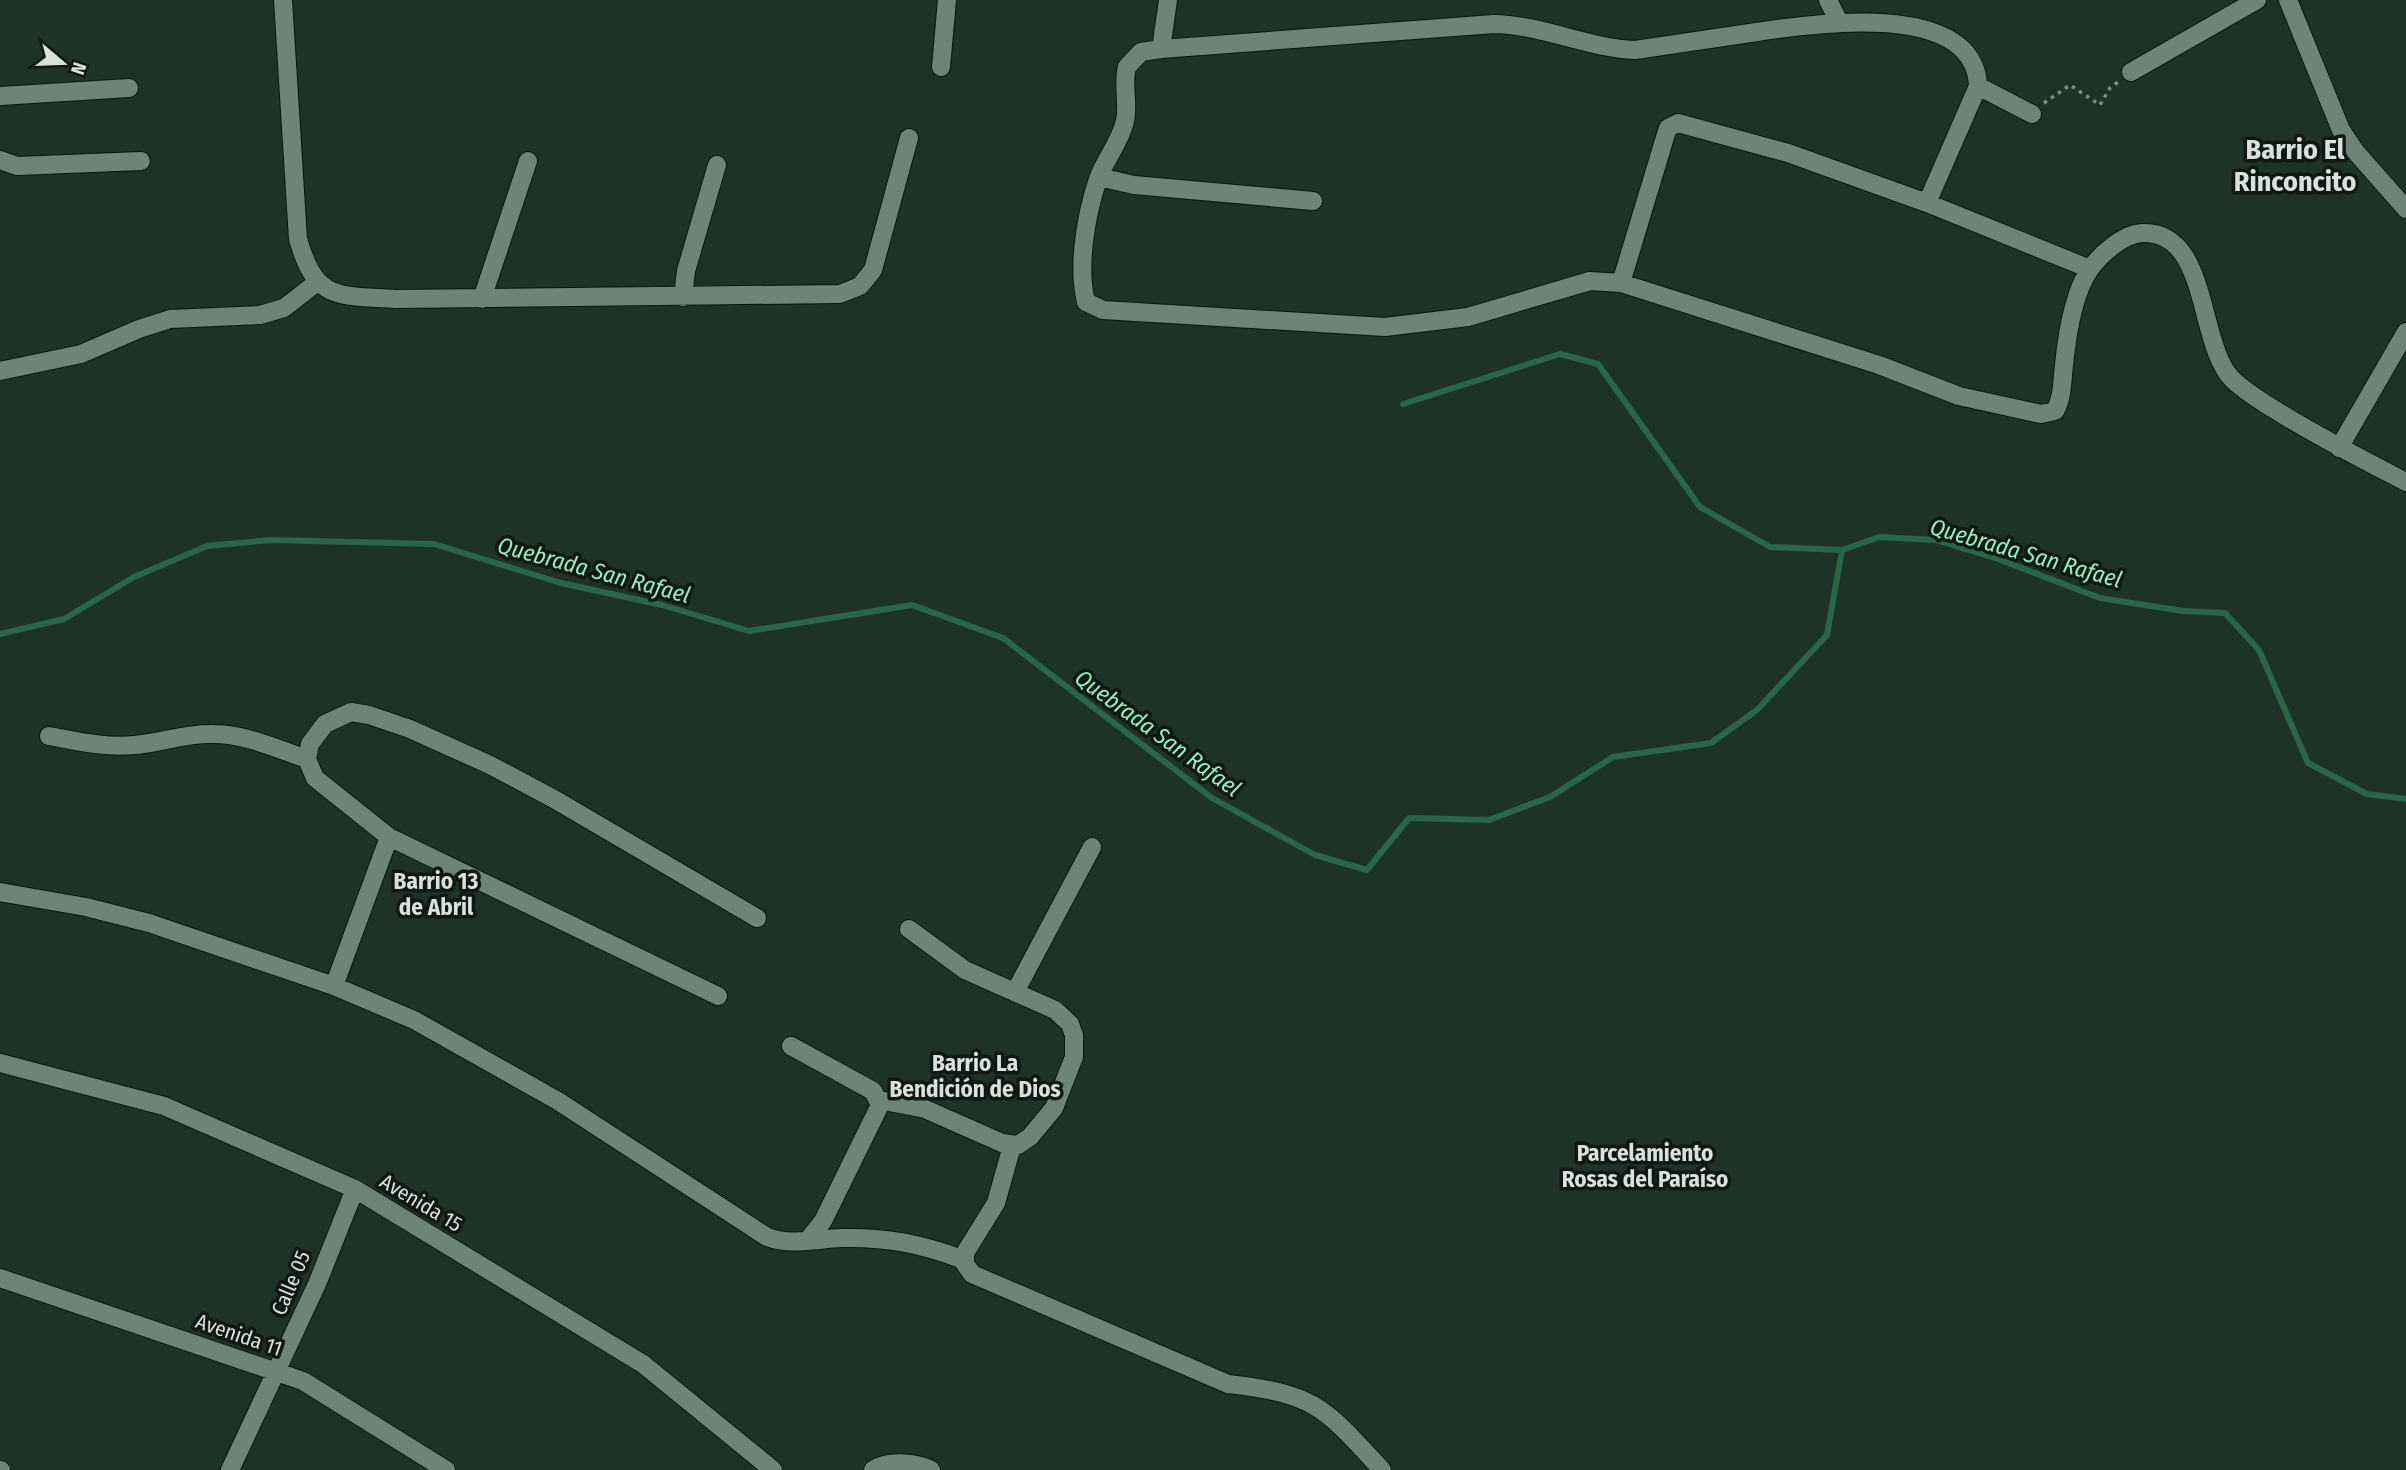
<svg xmlns="http://www.w3.org/2000/svg" width="2406" height="1470" font-family="'Fira Sans Condensed',sans-serif">
<style>
.lines{fill:none;stroke-linecap:round;stroke-linejoin:round}
.stream{stroke:#276649;stroke-width:6}
.minor-casing{stroke:#061a11;stroke-width:20}
.path{stroke:#7d8d84;stroke-width:3.5;stroke-dasharray:3.5 5;stroke-linecap:butt}
.minor{stroke:#6d8578;stroke-width:18}
.labels{text-anchor:middle;dominant-baseline:central;stroke-width:7;stroke-linejoin:round;paint-order:stroke}
.street-label{font-size:21px;fill:#d6e2db;stroke:#0f1813}
.water-label{font-size:23px;font-style:italic;fill:#93efc0;stroke:#0f1813}
.neighbourhood-label{font-size:23px;font-weight:bold;fill:#d6e2db;stroke:#0f1813}
.district-label{font-size:28px;font-weight:bold;fill:#d6e2db;stroke:#0f1813}
</style>
<rect width="100%" height="100%" fill="#1e3328"/>
<g class="lines">
<!-- stream -->
<path class="stream" d="M1403,404L1560,354L1598,364L1700,507L1770,547L1842,550L1879,537L1936,540L1998,559L2100,598L2183,611L2225,613L2259,650L2308,763L2367,794L2406,799
M0,634L64,619L134,577L207,546L271,540L434,544L561,583L662,605L749,631L912,605L1003,638L1212,798L1315,855L1367,870L1409,818L1489,820L1550,797L1613,757L1711,743L1757,710L1827,635L1842,550"/>
<defs>
<path id="minor" d="M283,0L298,239C316,301 336,295 395,299L840,294L860,286L873,270L909,138
M1828,0L1838,20
M2288,0L2341,130L2355,151L2406,209
M1161,49L1168,0
M941,67L947,0
M2131,72L2257,0
M1978,86L2032,114
M0,96L129,88
M0,160L17,166L141,161
M1099,177L1134,185L1313,201
M1927,203L1978,86C1975,0 1814,23 1757,32C1716,38 1676,44 1635,50C1587,48 1543,25 1494,24L1161,49L1141,52L1127,67C1122,84 1129,103 1125,121C1120,143 1105,159 1098,179C1086,215 1077,266 1086,302L1103,310L1385,327L1468,317L1590,281L1621,283L1879,365L1959,396L2041,414L2055,411C2063,397 2062,381 2064,365C2067,335 2073,293 2090,269C2101,254 2123,234 2142,233C2210,230 2197,345 2233,380C2248,394 2267,405 2285,416C2325,440 2365,461 2406,482
M1621,283L1666,134L1668,128L1678,123L1788,153L1927,203L2090,269
M683,297L686,271L717,165
M482,299L528,161
M0,371L81,354L139,329L170,319L260,315L284,308L316,283
M2339,448L2406,332
M49,736C77,741 105,748 134,745C161,743 186,733 213,734C246,734 277,749 307,759
M0,892L86,907L149,923L334,986L414,1020L558,1101L767,1237C792,1246 816,1239 842,1238C887,1237 922,1244 964,1260
M334,986L389,837
M1015,992L1092,847
M718,996L389,837L315,778L307,759L310,744L325,724L351,712L369,715L410,729L490,765L554,799L757,918
M791,1046L873,1091L880,1105L823,1221L807,1241
M0,1063L164,1106L355,1189L643,1364L773,1470
M879,1100L925,1109L1002,1143L1018,1145L1030,1137L1054,1108L1074,1057V1035L1070,1024L1055,1010L965,970L909,929
M1012,1146L996,1203L965,1253V1264L972,1274L1228,1384C1316,1394 1324,1407 1382,1470
M0,1278L303,1381L446,1470
M0,1470H1
M230,1470L317,1284L355,1189
M873,1470C886,1460 916,1462 931,1470"/>
</defs>
<!-- minor casing -->
<use href="#minor" class="minor-casing"/>
<!-- path -->
<path class="path" d="M2044,103L2070,85L2100,105L2110,88L2118,82"/>
<!-- minor -->
<use href="#minor" class="minor"/>
</g>
<g class="labels">
<!-- street labels -->
<g class="street-label">
<text transform="translate(421 1203) rotate(31)">Avenida 15</text>
<text transform="translate(291 1283) rotate(-67)">Calle 05</text>
<text transform="translate(239 1335) rotate(19)">Avenida 11</text>
</g>
<!-- water labels -->
<g class="water-label">
<text transform="translate(2026 553) rotate(16)">Quebrada San Rafael</text>
<text transform="translate(594 570) rotate(15)">Quebrada San Rafael</text>
<text transform="translate(1158 733) rotate(36)">Quebrada San Rafael</text>
</g>
<!-- neighbourhood labels -->
<g class="neighbourhood-label">
<text x="436" y="881">Barrio 13<tspan x="436" dy="26">de Abril</tspan></text>
<text x="975" y="1063">Barrio La<tspan x="975" dy="26">Bendición de Dios</tspan></text>
<text x="1645" y="1153">Parcelamiento<tspan x="1645" dy="26">Rosas del Paraíso</tspan></text>
</g>
<!-- district labels -->
<g class="district-label">
<text x="2295" y="149">Barrio El<tspan x="2295" dy="32">Rinconcito</tspan></text>
</g>
</g>
<!-- north arrow -->
<g transform="translate(63 63) rotate(109)" stroke="#0f1813" stroke-width="5" paint-order="stroke">
<path d="M0-5L12 26L0 18L-12 26Z" fill="#d6e2db"/>
<text y="-10" font-size="19" font-weight="bold" text-anchor="middle" fill="#d6e2db">N</text>
</g>
</svg>
